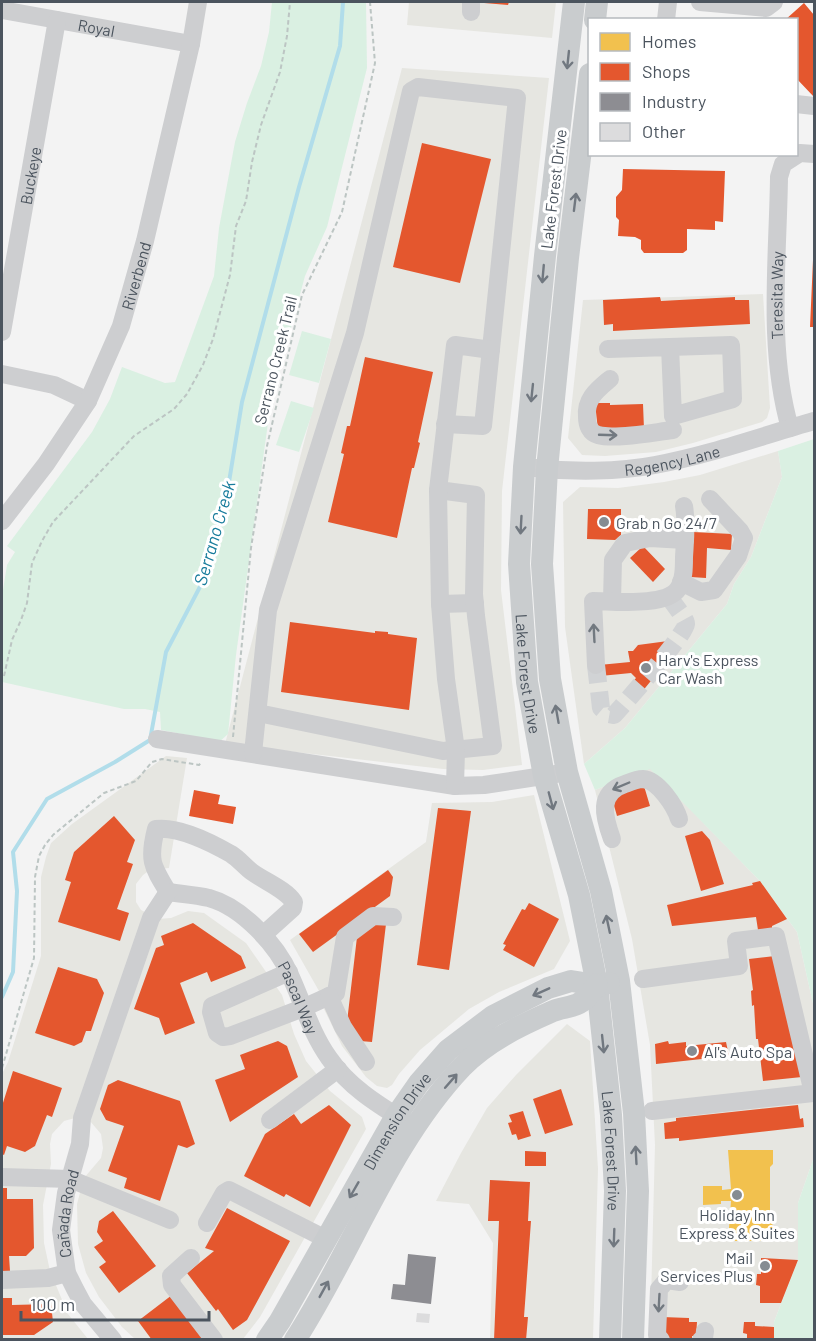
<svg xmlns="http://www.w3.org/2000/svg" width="816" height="1341" font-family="Barlow,sans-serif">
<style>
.commercial{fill:#e6e6e1}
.green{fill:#daf0e2}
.homes{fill:#f2c14e}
.shops{fill:#e4572e}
.industry{fill:#8d8d92}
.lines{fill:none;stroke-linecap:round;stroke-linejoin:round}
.stream{stroke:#b1ddea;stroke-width:4}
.building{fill:#dcdcdd}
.minor-tunnel{stroke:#d1d3d5;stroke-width:18;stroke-dasharray:18 9;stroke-linecap:butt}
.path{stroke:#bcc5c3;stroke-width:2;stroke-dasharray:4.5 3;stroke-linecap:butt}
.minor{stroke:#cdced0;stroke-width:18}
.major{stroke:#c9ccce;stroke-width:22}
.oneway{stroke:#717880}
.oneway2{stroke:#727980}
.poi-dot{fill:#868c92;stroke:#fff;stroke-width:2}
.labels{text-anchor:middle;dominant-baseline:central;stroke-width:6;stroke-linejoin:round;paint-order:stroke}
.street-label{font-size:16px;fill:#4b545e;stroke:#fff}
.poi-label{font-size:16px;fill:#4b545e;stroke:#fff;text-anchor:start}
.water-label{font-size:18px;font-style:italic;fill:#187c9c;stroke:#fff}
</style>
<rect width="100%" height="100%" fill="#f3f3f3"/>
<!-- commercial -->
<path class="commercial" d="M409,2H556L552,38L407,25Z
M402,68L549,78L502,491L501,590L522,765L483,770L443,769L225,744Z
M763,294L770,408L767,418L762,422L693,443L656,452L605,456L582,455L568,438L583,300Z
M778,451L782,477L751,557L734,584L727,604L625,728L584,764L565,627L563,502L580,487L618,488L664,482L700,475Z
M166,756L187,758L169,868L150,870L143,875L136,884V902L141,910L145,912L75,1118L64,1121L52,1134L50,1144L51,1164L43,1205L44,1243L50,1271L68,1314L88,1339L2,1340V1074L8,1062L41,956V877L46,857L51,843L72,824Z
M650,768L760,881L797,932L814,1008V1157L798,1203V1260L774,1322V1339H650L655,1145L650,1045L632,939L595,790Z
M534,795L570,941L554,969L499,992L469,1009L420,1050L399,1074L392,1085L387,1088L377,1086L366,1077L342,1046L324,1009L319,991L290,940L426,842L432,803L492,802Z
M188,911L204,913L246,943L282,995L294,1034L306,1061L330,1091L362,1117L366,1129L260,1317L243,1339H135L122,1327L99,1297L86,1273L78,1244L77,1204L84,1178L101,1158L103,1148L101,1134L90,1121L158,919L171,918Z
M567,1024L590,1041L598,1169L593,1339H490L493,1243L469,1204L436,1201L461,1153L487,1108L516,1075Z"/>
<!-- green -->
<path class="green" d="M272,2H366L367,68L327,227L305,276L271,401L236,655L228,734L217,744L208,739L161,730L160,712L145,709H124L2,682L3,590L7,565L15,552L7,546L92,432L110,399L122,367L165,383L175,382L214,276L219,228L235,142L247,103L261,66L269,32Z
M302,331L331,339L319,383L289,375Z
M291,401L314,408L299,452L276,445Z
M814,439V1008L797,932L760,881L650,769L595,790L584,764L625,728L727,604L734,584L751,557L782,477L778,451Z
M814,1157V1339L774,1340V1322L798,1260V1203Z"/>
<!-- homes -->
<path class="homes" d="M728,1150H773V1164L770,1167V1222L773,1225V1241H728L731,1201H721V1204L703,1205V1186H722V1190L731,1189Z"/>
<!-- shops -->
<path class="shops" d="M484,2H509L508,5L484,3Z
M804,3L814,15V97L796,78V20H785Z
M422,143L491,159L460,283L393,267Z
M623,169L725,171L723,222L715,221V230L687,229V250L683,253H644L641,249V240L635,237L618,236L619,220L616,217V197L622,190Z
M813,260H814V327H810Z
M660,297L661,301L735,297V300H749L750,324L613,331V324L604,325L603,300Z
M365,357L433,372L418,442L420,443L414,468H412L397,538L328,522L344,454L341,453L347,426H350Z
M595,403H610V405L643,404L644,429L598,430Z
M588,509H621V535L615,540L587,539Z
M693,532L732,534L731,550L707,548L706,578L691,577Z
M643,546L665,569L653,582L630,558Z
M290,622L375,633V631L388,632V634L417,638L409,710L281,692Z
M668,641L677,649L641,693L631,684L636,678L631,673L590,677L589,666L630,662L628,651H633L638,645Z
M644,786L650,806L617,816L611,795Z
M194,790L220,795L218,804L236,807L233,824L189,816Z
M438,808L471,811L449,970L417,965Z
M114,816L135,840L127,862L133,864L117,909L129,913L120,941L58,922L71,882L65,880L74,852Z
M702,831L710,840L724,884L701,891L685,836Z
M388,870L393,877L390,896L313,952L299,934Z
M760,881L787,919L772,926V929L758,930L756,917L672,926L667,905L753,885L752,883Z
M529,903L559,919L534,967L503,950L506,945L503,944L522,909L525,910Z
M377,922L386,924L372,1042L360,1041L347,1022L357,937Z
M193,923L241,956L246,968L211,982L207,972L180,983L195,1023L165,1035L159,1018L134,1009L156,948L164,945L161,936Z
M775,956L802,1077L763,1081L758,1039H756L754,1005L752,1006L751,991L753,990L749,959Z
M58,967L97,979L104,993L91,1031H86L82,1042L74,1046L35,1033Z
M278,1041L287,1046L298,1077L230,1122L215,1080L245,1069L240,1055Z
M668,1041L669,1044L686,1042V1046L726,1042L729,1056L656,1064L655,1044Z
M13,1071L62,1088L52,1117L47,1115L35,1146L25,1152L7,1146L4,1155L2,1154V1106Z
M118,1080L180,1101L195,1144L187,1148L178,1145L160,1201L124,1188L127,1178L108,1171L124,1126L106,1120L100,1109L108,1085Z
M561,1089L573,1125L545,1134L533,1099Z
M329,1105L351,1125L310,1207L286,1194L284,1197L244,1176L265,1134L294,1114L301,1124Z
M798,1105L800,1119L803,1118L804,1127L679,1141V1138L665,1139L664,1123L676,1121V1118Z
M523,1111L531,1136L518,1140L516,1134L512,1135L508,1123L512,1122L509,1115Z
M525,1151L546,1152V1166H525Z
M490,1180L530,1182L528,1221H531L524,1317H528L526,1340H494L499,1221H488Z
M2,1188H7V1199H33L34,1248L26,1256H9L10,1271H2Z
M227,1208L290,1241L247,1320L233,1330L218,1309L216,1311L187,1273L214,1251L205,1248Z
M113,1211L156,1266L119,1293L99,1267L106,1262L94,1247L103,1241L97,1232L99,1221Z
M761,1258L798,1260L781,1303H760V1286L756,1285L757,1274H761Z
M172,1295L205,1340H152L138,1321Z
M2,1298H12V1305L51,1304L53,1322L34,1335H2Z
M662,1317L689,1318V1322H697L696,1336H692V1339L666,1338Z
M744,1322H755V1326L774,1327V1340H747V1334L743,1333Z"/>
<!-- industry -->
<path class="industry" d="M408,1254L436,1257L431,1304L391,1299L393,1284L405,1285Z"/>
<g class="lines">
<!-- stream -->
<path class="stream" d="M2,997L13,972L17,891L13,852L47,799L115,762L150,740L166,652L203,581L229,482L242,402L299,187L340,46L343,2"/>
</g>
<!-- building -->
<path class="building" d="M417,1313L430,1314L429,1323L416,1322Z"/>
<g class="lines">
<!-- minor-tunnel -->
<path class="minor-tunnel" d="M596,665L601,708L608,714L614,715C626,702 685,635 686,624C687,620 672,602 669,597"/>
<!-- path -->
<path class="path" d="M4,676L12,640L21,620L27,603L32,563L42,541L53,522L134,436L174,409L187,394L203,365L213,339L230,275L236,226L246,201L252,162L261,125L280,72L287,36L290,2
M233,737L251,548L267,446L302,295L342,212L375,63L370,2
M2,1068L34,958L35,877L39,856L45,845L53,835L104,793L136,781L152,762L162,759L199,765L202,762"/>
<!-- minor -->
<g class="minor">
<path d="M700,2L766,8L774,2"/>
<path id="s1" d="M2,10L191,44"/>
<path d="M471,12V2"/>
<path d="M666,20L668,2"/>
<path d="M796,104L814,106"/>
<path id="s2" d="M2,332L57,20"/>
<path d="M608,349L731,345L733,399L673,416L670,347"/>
<path d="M2,374L54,385L88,401"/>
<path d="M610,379C597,390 585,399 587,417C587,425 590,433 598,435C615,440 655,432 673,430"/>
<path id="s3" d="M790,428C767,348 778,259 779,177L783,164L800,153L814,154"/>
<path id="s4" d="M535,468C571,472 619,472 655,465C709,455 762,436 814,421"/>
<path id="s5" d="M2,521L46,464L88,401L121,326L145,241L191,44L198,2"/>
<path d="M681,582L701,592L714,590L738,556L744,538L740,531L710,499"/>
<path d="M612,601L613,560L625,543L650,538L685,540"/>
<path d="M440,604L475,603"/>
<path d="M596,665L593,601C613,601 666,607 678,589C684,580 684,568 684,557C685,540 687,523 684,506"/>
<path d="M258,713L443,751L493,746L476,616L474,594L476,495L438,490"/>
<path d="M157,739L455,786L484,785L556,774"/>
<path d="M253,753L268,610L355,333L411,91L418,87L517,98L483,426L445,424"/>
<path d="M455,786L456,750L446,679L440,604L438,490L455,345L491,350"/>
<path d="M612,839C604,817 597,793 625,784C630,782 637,779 643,779C658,780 675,806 679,819"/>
<path id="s6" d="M168,892C182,894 196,895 209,898C242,907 277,945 290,975C303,1003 311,1033 329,1058C349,1087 377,1104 406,1122"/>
<path d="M168,892C152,866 148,860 156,829C178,826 212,843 231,854C239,859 245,867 252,872C266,882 285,889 294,902L293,908L263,935"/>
<path d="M289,972L212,1006L211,1012L217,1033L223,1037L230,1036L303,1008L336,993L345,937L373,916L393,917"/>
<path d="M643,979L739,966L736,941L776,936L813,1093L652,1111"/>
<path d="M329,996L343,1027L366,1062"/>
<path d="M270,1120L338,1069"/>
<path d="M2,1177L70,1179L170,1220"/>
<path d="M207,1223L224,1193L229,1190L326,1239"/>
<path d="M191,1258L171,1276L172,1285L214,1340"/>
<path d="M2,1280L48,1278L67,1273"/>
<path id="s7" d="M113,1340L83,1304L75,1289L67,1273L61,1230L66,1193L80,1144L82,1118L151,918L168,892"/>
<path d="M661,1340L657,1335L659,1289L667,1280L680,1282"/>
<path d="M701,1340L704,1338L705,1331"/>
</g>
<!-- major -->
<g class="major">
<path id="s8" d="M574,2L545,256L524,467L519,564L527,682L544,776L579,895L597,985L611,1115L615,1191L610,1340"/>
<path d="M595,20L597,2"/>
<path d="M590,74L568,258L547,469L542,564L550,679L567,772L601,891L619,981L634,1113L638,1191L633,1340"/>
<path id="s9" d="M267,1340L280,1321L396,1116L419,1083L448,1050L493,1016L548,988L571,981L597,985L609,983"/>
<path d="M295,1340C352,1252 389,1144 462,1067C486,1042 519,1026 551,1012C560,1007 573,1008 581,1002C587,998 592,991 597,985"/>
</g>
</g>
<!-- one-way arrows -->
<defs><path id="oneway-shaft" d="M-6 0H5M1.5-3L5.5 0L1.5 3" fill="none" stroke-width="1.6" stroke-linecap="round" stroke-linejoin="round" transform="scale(1.5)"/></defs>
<g class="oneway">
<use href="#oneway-shaft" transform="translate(568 60) rotate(96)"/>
<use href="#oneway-shaft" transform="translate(575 202) rotate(-83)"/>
<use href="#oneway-shaft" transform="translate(543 274) rotate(95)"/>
<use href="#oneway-shaft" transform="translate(532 393) rotate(96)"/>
<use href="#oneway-shaft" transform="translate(521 525) rotate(93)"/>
<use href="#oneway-shaft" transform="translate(557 714) rotate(-100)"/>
<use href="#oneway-shaft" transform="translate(551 801) rotate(75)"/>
<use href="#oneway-shaft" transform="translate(608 924) rotate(-102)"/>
<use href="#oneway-shaft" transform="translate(541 992) rotate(156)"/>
<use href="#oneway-shaft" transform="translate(603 1044) rotate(84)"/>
<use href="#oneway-shaft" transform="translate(451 1081) rotate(-49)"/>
<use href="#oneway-shaft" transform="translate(636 1155) rotate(-93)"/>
<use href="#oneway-shaft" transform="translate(354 1190) rotate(120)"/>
<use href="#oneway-shaft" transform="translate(614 1238) rotate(92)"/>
<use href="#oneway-shaft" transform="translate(324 1289) rotate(-61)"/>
</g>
<g class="oneway2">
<use href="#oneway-shaft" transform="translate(608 435) rotate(2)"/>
<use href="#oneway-shaft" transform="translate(594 633) rotate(-93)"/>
<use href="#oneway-shaft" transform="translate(621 786) rotate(157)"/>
<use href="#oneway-shaft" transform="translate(659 1303) rotate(93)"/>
</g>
<!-- markers -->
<g class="poi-dot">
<circle cx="604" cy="522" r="6"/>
<circle cx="646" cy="668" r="6"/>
<circle cx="692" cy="1051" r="6"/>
<circle cx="737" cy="1195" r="6"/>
<circle cx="765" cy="1266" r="6"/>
</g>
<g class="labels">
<!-- street labels -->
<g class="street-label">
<text stroke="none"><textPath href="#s1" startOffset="96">Royal</textPath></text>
<text stroke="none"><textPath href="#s2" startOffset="159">Buckeye</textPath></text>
<text transform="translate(553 189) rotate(-83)">Lake Forest Drive</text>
<text stroke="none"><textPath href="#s5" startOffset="282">Riverbend</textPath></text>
<text stroke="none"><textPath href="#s3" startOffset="134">Teresita Way</textPath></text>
<text transform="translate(275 360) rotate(-76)">Serrano Creek Trail</text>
<text stroke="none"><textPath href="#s4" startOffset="138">Regency Lane</textPath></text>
<text stroke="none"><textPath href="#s8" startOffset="675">Lake Forest Drive</textPath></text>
<text stroke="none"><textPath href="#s6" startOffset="180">Pascal Way</textPath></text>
<text stroke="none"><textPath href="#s9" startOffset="255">Dimension Drive</textPath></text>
<text stroke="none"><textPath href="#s8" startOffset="1161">Lake Forest Drive</textPath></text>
<text stroke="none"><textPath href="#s7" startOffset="142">Cañada Road</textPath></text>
</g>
<!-- poi labels -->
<g class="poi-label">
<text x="616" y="522">Grab n Go 24/7</text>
<text x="658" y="659">Harv's Express<tspan x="658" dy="18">Car Wash</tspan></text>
<text x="704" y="1051">Al's Auto Spa</text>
<text x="737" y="1214" text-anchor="middle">Holiday Inn<tspan x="737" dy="18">Express &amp; Suites</tspan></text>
<text x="753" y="1257" text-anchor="end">Mail<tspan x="753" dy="18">Services Plus</tspan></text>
</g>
<!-- water labels -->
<g class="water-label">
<text transform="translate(214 533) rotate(-74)">Serrano Creek</text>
</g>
</g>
<!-- border -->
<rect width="816" height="1341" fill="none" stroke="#4b545e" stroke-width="6"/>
<!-- legend -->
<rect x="588" y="18" width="210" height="138" fill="#ffffff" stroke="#b7bbbf" stroke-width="1.5"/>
<rect x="600" y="33" width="30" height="18" fill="#f2c14e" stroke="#b7bbbf" stroke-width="1.5"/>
<text x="642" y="48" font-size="18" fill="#4b545e">Homes</text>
<rect x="600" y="63" width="30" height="18" fill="#e4572e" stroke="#b7bbbf" stroke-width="1.5"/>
<text x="642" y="78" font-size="18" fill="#4b545e">Shops</text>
<rect x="600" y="93" width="30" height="18" fill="#8d8d92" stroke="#b7bbbf" stroke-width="1.5"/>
<text x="642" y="108" font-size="18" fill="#4b545e">Industry</text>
<rect x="600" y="123" width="30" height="18" fill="#dcdcdd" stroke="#b7bbbf" stroke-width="1.5"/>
<text x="642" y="138" font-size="18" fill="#4b545e">Other</text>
<!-- scale -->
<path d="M21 1311v9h188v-9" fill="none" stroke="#4b545e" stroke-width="3"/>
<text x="30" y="1311" font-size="18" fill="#4b545e" stroke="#ffffff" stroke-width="4.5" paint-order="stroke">100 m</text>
</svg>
